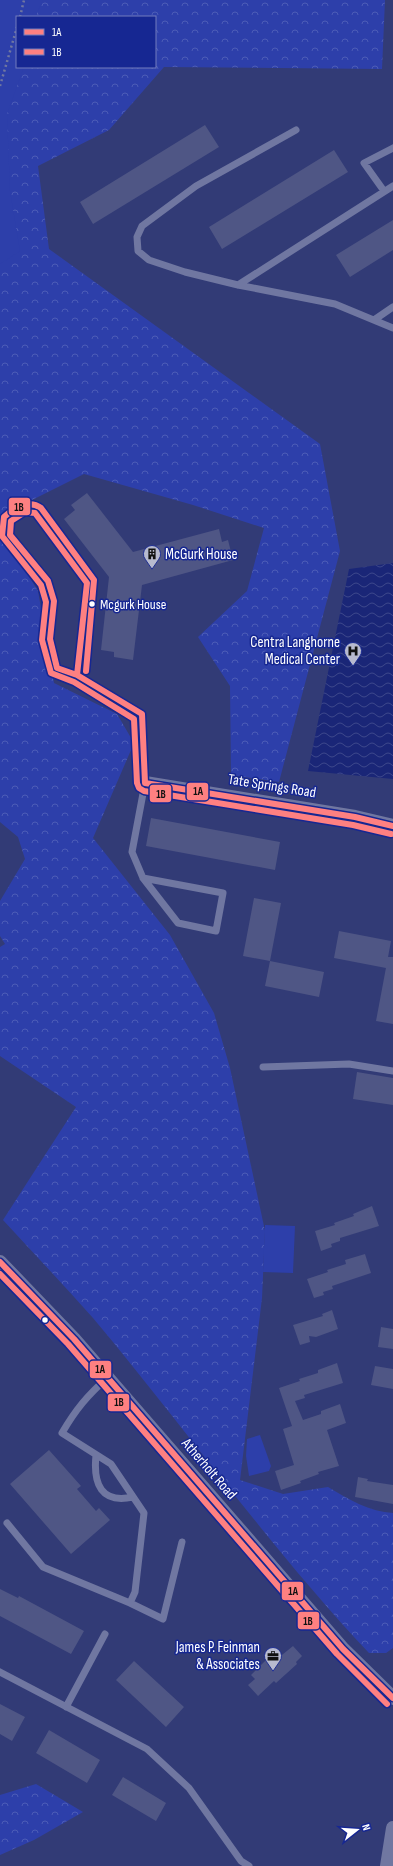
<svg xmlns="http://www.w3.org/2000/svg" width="393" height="1866" font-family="'Sofia Sans Condensed',sans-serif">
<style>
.forest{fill:url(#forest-crowns);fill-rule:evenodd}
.park{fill:#2d3faa}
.water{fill:url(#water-waves)}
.building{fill:#4f5685}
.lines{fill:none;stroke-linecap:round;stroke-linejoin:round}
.path{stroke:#7077a1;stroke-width:2.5;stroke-dasharray:2 3;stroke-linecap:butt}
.service{stroke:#7077a1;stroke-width:7}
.minor{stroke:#7077a1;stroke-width:14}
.bus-1-casing{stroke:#162792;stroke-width:9}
.bus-2-casing{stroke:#162792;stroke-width:9}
.bus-1{stroke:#fe8081;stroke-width:6}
.bus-2{stroke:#fe8081;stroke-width:6}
.bus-dot{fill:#fff;stroke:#162792;stroke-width:1.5}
.labels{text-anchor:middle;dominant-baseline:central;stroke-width:3;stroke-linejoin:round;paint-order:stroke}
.bus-label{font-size:14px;fill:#fff;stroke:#162792;text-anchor:start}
.poi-label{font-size:15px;fill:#fff;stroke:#162792;text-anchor:end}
.street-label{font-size:15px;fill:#fff;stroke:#162792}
.line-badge{stroke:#162792;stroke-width:1.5}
.pale-badge-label{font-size:11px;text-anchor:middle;font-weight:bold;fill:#111}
</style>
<defs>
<pattern id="forest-crowns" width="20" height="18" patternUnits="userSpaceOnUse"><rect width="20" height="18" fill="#2d3faa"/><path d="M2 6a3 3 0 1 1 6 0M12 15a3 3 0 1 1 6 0" fill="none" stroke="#4c5cb7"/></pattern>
<pattern id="water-waves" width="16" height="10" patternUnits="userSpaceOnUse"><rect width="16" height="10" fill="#1a2677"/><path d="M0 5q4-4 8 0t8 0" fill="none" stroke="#3c478b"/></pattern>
</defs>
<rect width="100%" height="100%" fill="#323b76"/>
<!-- forest -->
<path class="forest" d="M0,0H385L382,69L164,67L109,130L38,166L49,249L320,444L340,551L279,782L231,775L230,686L198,637L247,591L264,528L193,505L84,474L12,510L1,532L38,591L54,683L117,714L134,743L93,838L170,935L214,1013L230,1068L265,1231L262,1298L240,1480L283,1494L328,1487C348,1499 370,1512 393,1513V1648L386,1653H369C270,1548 186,1429 93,1318C64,1285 33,1253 3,1220L76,1107L0,1056V947L5,944L0,936V901L25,859L18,837L0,822ZM17,17H155V67H17Z
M36,1784L83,1812L34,1840L0,1855V1795Z"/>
<!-- park -->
<path class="park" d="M0,0H43L35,17H17V67H24L7,114L10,191L20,251L0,264Z
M265,1225L295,1226L293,1273L263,1272Z
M260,1435L271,1466L269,1471L249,1476L246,1456L247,1439Z"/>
<!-- water -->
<path class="water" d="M393,563V779L308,771L349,569Z"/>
<!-- building -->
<path class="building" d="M205,125L219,147L93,224L80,202Z
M334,150L348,172L222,249L209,227Z
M393,220V250L350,277L336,255Z
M87,493L133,552L219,529L222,542L228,540L233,560L142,585L133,660L114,657V652L101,650L109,577L64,519L75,510L71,505Z
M151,818L280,842L275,870L146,846Z
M254,898L281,903L270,961L243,956Z
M339,931L391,941L386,968L334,958Z
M388,957H393V1024L376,1021Z
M270,961L324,972L319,997L265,986Z
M357,1072L393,1078V1105L353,1099Z
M372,1206L379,1226L340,1238V1241L331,1244L332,1247L321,1251L315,1231L335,1225L334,1223L354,1216L353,1214Z
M365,1254L371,1273L332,1286L333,1289L323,1292L324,1295L314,1298L307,1279L328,1272L327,1270L346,1264L345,1260Z
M332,1310L338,1329L316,1337L309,1336L310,1342L300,1345L293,1325L323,1316L322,1314Z
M381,1327L393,1329V1349L378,1347Z
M337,1363L343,1383L304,1395L305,1398L295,1401L303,1420L321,1414V1411L340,1404L346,1423L327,1430L339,1466L318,1472L319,1474L300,1481L301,1483L281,1490L275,1471L294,1465L283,1429L292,1426L279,1388L300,1381L299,1379L318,1373V1370Z
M375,1366L393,1369V1389L371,1385Z
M49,1450L81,1486L77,1489L96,1511L99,1508L110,1520L71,1554L10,1484Z
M358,1477L368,1479L367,1481L393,1485V1504L355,1497Z
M0,1589L18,1598L19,1596L84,1631L71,1654L0,1616Z
M293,1646L302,1656L296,1662L297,1664L276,1683L274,1681L258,1696L248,1685L255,1679L251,1675L269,1657L272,1659L275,1657L277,1659Z
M134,1661L184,1707L166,1727L116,1680Z
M0,1704L25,1717L12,1741L0,1734Z
M49,1730L100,1760L87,1783L36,1753Z
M123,1777L166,1803L156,1821L112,1795Z"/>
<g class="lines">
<!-- path -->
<path class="path" d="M20,17L24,0
M0,86L17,27"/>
<!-- service -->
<path class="service" d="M296,130L196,186L142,226L137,237L138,251L149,260L185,272L238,285L335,304L393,328
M384,191L364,163L393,148
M238,285L393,186
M374,320L393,307
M77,675L87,583L35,513L25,512L11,521L10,535L48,581L54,601L50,639L57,668L77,675L142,714L145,783L132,852L143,878L178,923L216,931L223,893L143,878
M263,1067L349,1064L393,1071
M96,1455C93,1484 101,1504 133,1497
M7,1523L43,1567L130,1603L135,1592L144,1513L111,1464L62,1433C76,1409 87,1396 108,1377
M130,1603L163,1619L182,1542
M0,1672L147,1749L189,1788L241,1861L249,1866
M66,1707L105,1634"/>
<!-- minor -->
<path class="minor" d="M145,783L355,817L393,826
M0,1262L74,1339L343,1649L393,1698
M387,1866L393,1828"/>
<defs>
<path id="bus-1" d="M25,512L35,513L87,583L77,675L57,668L50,639L54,601L48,581L10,535L11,521Z
M77,675L142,714L145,783L355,817L393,826
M0,1262L74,1339L343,1649L393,1698"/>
<path id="bus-2" d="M86,671L94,580L41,508C29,499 14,508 4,517L2,536L41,585L46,602L42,640L51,673L74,682L134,719L137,783L139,788L144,791L353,825L391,834
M0,1274L68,1344L337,1654L387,1704"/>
</defs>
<!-- bus-1 casing -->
<use href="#bus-1" class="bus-1-casing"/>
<!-- bus-2 casing -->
<use href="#bus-2" class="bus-2-casing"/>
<!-- bus-1 -->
<use href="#bus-1" class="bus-1"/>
<!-- bus-2 -->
<use href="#bus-2" class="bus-2"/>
</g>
<!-- icons -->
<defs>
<symbol id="building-pin" viewBox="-11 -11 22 30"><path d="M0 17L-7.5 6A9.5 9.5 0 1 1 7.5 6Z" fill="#b7bacf" stroke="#162792"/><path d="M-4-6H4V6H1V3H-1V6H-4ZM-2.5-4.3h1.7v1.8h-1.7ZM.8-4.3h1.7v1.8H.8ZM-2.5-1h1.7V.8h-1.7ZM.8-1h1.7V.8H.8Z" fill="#111"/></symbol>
<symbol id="hospital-pin" viewBox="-11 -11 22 30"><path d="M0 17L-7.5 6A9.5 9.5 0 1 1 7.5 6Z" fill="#b7bacf" stroke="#162792"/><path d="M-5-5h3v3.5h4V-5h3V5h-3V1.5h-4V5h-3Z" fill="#111"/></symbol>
<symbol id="office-pin" viewBox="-11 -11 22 30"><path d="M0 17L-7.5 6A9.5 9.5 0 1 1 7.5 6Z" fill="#b7bacf" stroke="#162792"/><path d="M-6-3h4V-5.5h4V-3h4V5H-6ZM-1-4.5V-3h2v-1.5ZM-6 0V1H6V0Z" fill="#111"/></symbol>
</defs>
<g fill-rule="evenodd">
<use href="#building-pin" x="142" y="544" width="20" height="27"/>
<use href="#hospital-pin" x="343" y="641" width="20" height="27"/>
<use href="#office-pin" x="263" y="1646" width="20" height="27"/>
</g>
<!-- markers -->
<g class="bus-dot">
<circle cx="92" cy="604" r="3.5"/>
<circle cx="45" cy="1320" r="3.5"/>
</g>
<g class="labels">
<!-- bus labels -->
<g class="bus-label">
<text x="100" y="604">Mcgurk House</text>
</g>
<!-- poi labels -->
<g class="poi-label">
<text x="165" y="554" text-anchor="start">McGurk House</text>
<text x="340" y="642">Centra Langhorne<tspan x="340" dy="17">Medical Center</tspan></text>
<text x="260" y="1647">James P. Feinman<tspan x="260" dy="17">&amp; Associates</tspan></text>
</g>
<!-- street labels -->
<g class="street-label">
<text transform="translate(272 786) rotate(9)">Tate Springs Road</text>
<text transform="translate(209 1469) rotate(49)">Atherholt Road</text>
</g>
</g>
<g class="line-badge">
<rect x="8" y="497" width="23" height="19" rx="4" fill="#fe8081"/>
<rect x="186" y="782" width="23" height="19" rx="4" fill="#fe8081"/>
<rect x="149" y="784" width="23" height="19" rx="4" fill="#fe8081"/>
<rect x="89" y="1360" width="23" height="19" rx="4" fill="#fe8081"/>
<rect x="107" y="1393" width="23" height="19" rx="4" fill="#fe8081"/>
<rect x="281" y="1581" width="23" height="20" rx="4" fill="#fe8081"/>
<rect x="297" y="1611" width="23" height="19" rx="4" fill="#fe8081"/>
</g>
<g class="pale-badge-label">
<text x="19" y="511">1B</text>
<text x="198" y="795">1A</text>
<text x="161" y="798">1B</text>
<text x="100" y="1373">1A</text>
<text x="119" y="1406">1B</text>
<text x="293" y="1595">1A</text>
<text x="308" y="1625">1B</text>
</g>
<!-- legend -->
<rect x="16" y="16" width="140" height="52" fill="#162792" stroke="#737dbe"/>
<rect x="24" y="29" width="20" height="6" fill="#fe8081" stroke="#737dbe"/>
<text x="52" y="36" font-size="12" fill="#ffffff">1A</text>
<rect x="24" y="49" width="20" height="6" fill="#fe8081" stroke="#737dbe"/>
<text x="52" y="56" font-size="12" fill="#ffffff">1B</text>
<!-- north arrow -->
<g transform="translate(357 1830) rotate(73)" stroke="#162792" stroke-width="3" paint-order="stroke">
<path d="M0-3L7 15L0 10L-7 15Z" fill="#ffffff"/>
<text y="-6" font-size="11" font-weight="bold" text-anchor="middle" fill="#ffffff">N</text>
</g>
</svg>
